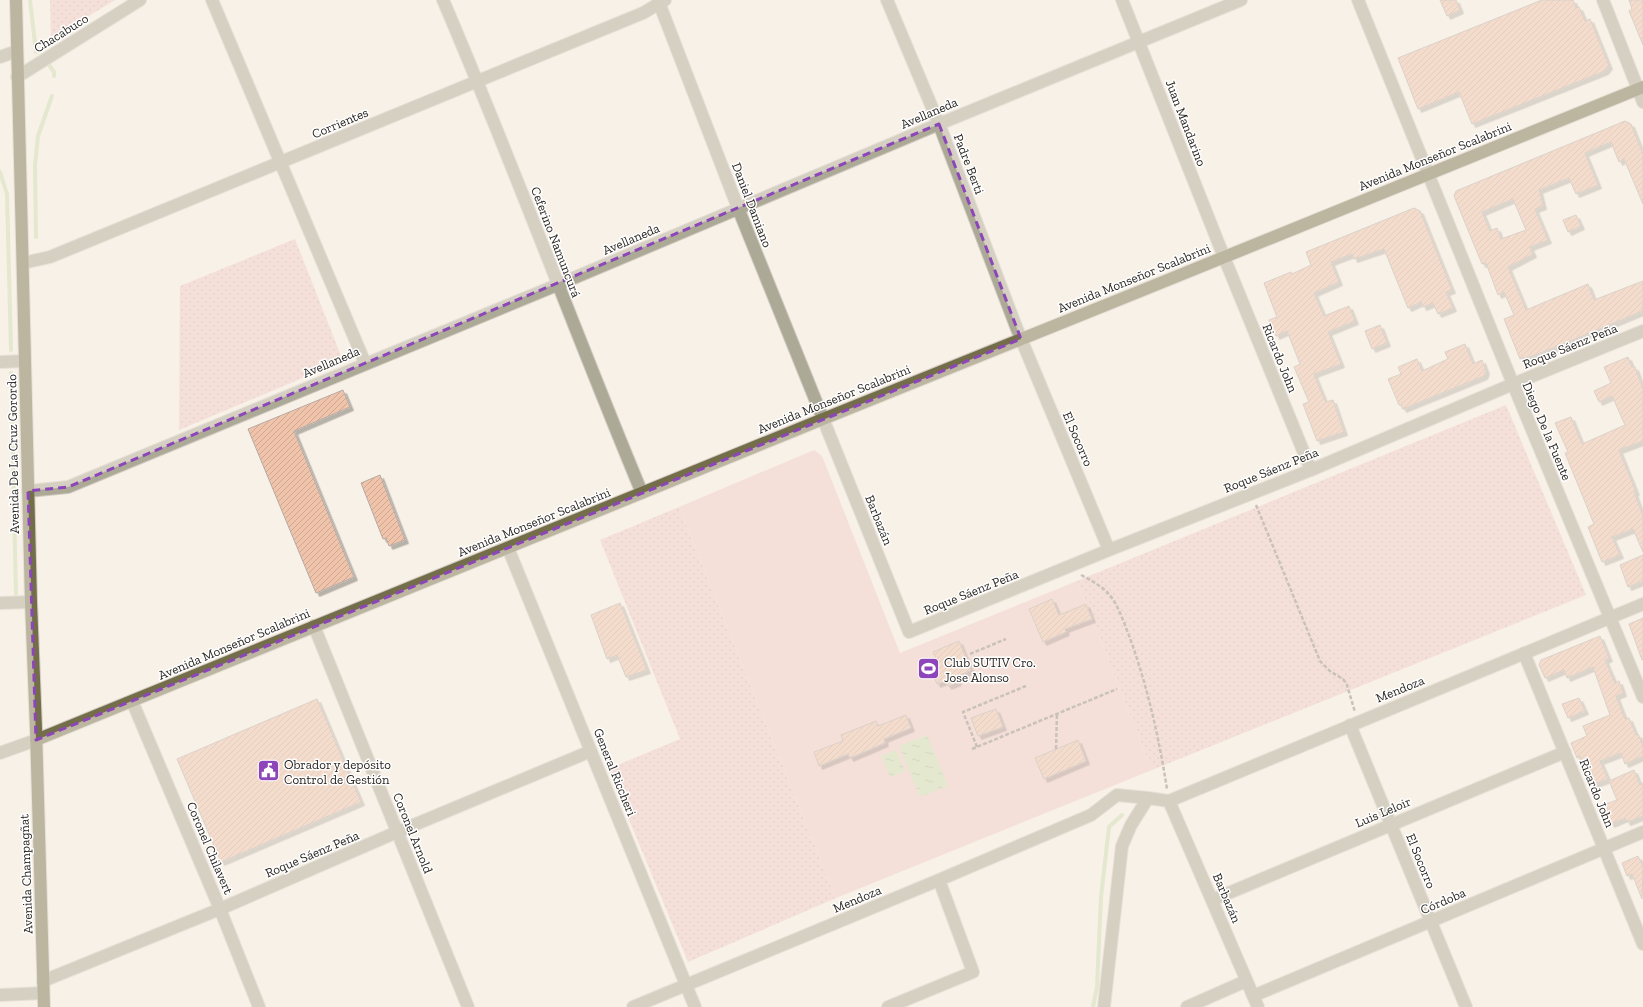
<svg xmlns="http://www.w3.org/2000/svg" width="1643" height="1007" font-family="'Zilla Slab',serif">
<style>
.grass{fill:url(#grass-dots)}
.pitch{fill:#f1ccc8}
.water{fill:url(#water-ripples)}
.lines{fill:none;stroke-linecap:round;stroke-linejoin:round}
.stream{stroke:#ccddb1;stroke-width:4}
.building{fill:url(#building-hatch);stroke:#b6aba5;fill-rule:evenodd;filter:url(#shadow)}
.minor-casing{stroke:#d3ccc3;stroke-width:14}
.major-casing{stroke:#d3ccc3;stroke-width:14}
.path{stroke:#8f8a83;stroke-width:2.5;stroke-dasharray:4 2;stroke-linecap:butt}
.minor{stroke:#aca996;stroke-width:12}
.major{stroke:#736d4a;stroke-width:12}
.marked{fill:none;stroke:#8c46b9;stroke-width:3;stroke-dasharray:8 5;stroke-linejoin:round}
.labels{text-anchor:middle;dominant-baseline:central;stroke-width:3;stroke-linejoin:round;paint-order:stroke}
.street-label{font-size:13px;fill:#282521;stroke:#fff}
.poi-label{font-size:13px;fill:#282521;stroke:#fff;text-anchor:start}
</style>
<defs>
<pattern id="grass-dots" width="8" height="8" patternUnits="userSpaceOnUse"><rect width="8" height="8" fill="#f1ccc8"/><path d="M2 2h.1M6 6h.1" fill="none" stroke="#cfafac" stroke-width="1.8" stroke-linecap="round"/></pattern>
<pattern id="water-ripples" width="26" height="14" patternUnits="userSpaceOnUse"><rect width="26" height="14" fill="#ccddb1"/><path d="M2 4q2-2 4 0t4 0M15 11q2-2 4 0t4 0" fill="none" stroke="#afbe98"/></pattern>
<pattern id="building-hatch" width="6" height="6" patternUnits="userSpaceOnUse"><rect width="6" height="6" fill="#f0c3ab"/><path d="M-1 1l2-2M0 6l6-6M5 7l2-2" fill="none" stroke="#cea793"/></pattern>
<filter id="shadow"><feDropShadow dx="3.5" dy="3.5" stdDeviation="0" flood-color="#0004"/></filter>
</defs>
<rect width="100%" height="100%" fill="#f8f1e7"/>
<!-- grass -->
<path class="grass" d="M50,0H115L51,39Z
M295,239L343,361L179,430L180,286Z
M1506,405L1586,595L1152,770L1077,581Z
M679,507L836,898L688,962L608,769L680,739L600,540Z"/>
<!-- pitch -->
<path class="pitch" d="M814,450L822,456L900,653L1077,581L1152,770L836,898L679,507Z"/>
<!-- water -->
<path class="water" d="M927,735L948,786L920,797L899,746Z
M896,750L905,771L890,777L881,756Z"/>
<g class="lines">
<!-- stream -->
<path class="stream" d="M30,0L36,52
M49,65L54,72V76
M0,172L7,194L11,350
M36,237L35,165L38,136L52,96
M11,373L16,594
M1093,1007L1097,987L1101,897L1109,827L1122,815"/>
</g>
<!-- building -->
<path class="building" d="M1440,0H1456L1460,10L1447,16Z
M1542,0H1573L1576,8L1579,7L1585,21L1590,19L1609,66L1605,71L1472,124L1459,92L1418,109L1398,58Z
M1629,0H1643V45L1629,11L1632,9Z
M1625,121L1631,124L1643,154V204L1624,159L1619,162L1611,142L1585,153L1598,185L1576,194L1569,178L1539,190L1543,206L1535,209L1548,240L1530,247L1533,254L1508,267L1526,310L1588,284L1594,300L1643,281V311L1551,349L1524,359V357L1520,359L1504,319L1514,315L1504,292L1498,295L1486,263L1482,264L1454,196L1456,191ZM1513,199L1526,230L1501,239L1497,228L1490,231L1482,212Z
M1414,208L1420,211L1452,290L1446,292L1453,308L1438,314L1433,303L1423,307L1421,302L1408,308L1384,249L1354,259L1352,254L1331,262L1339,282L1314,293L1324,316L1349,306L1355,321L1328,332L1341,364L1314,374L1324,399H1325L1326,402L1333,400L1344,432L1317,441L1303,404L1309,402L1294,367L1300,364L1287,331L1276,336L1269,320L1277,317L1264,283L1291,272L1292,274L1311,265L1306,252Z
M1576,215L1581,226L1568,232L1563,220Z
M1380,325L1387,343L1372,349L1365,331Z
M1465,344L1473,364L1482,360L1486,371L1484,376L1403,409L1401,405H1399L1388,379L1401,374L1398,367L1417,359L1422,371L1448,359L1445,352Z
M1628,357L1632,367H1635L1643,389V441L1619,450L1636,492H1634L1643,516V552L1633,529L1612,537L1620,555L1602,562L1588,527L1594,524L1565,453L1568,452L1555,423L1571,417L1582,444L1625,425L1612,396L1599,402L1594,391L1611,383L1604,367Z
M343,390L350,407L294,431L354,577L316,593L248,429Z
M380,475L405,540L389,546L386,538L383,539L361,483Z
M1643,555V581L1628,587L1620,565Z
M1052,599L1059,615L1086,604L1092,619L1065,629L1066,632L1043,642L1029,609Z
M620,603L647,670L626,677L617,655L607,659L591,615Z
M1643,618V660H1642L1629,624Z
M1600,636L1609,658L1605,660L1615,683L1619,681L1623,693L1616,696L1625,719L1629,718L1636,735L1638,734L1643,746V756L1625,764L1621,753L1600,761L1608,779L1592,785L1580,756L1577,758L1571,743L1587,736L1583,726L1610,715L1593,667L1567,678L1564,670L1545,678L1539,665L1541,660Z
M959,641L971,670L956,677L958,682L948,686L945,681L937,684L927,661L936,658L933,652Z
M1579,698L1585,711L1568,718L1562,704Z
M317,699L361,802L221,862L177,759Z
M996,709L1003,727L978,736L971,718Z
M906,715L911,728L884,739L885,743L850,758L848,754L819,766L814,752L843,741L841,735L876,721L878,726Z
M1078,740L1086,761L1044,779L1035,758Z
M1634,770L1640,785L1643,783V816L1627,822L1625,818L1611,824L1605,810L1608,808L1606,804L1617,800L1609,781Z
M1638,856L1643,867L1642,899L1632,874L1627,876L1622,863Z"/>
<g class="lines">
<defs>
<path id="minor" d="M212,0L365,363
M443,0C513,163 574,330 642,493
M658,0L738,208L909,632L1109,550L1311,470L1513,384L1643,331
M887,0L939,124L1017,329L1109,550
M1122,0L1224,257L1311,470
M1358,0L1513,384L1643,697
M1603,0L1643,102
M0,57L17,51
M17,77L140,0
M23,263L50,257L643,13L665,0
M0,362L25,361
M28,491L68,487L557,285L939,124L1241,0
M508,548L695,1007
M0,603L31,602
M314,626L468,1007
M1524,653L1643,944
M132,701L220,909L259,1007
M1350,725L1466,1007
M0,753L36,740
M1169,801L1643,604
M1169,801L1258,1007
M1212,900L1565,752
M43,981L220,909L397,832L591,751
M0,995L43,993
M1253,996L1643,832
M633,1007L939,880L1091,815L1117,795L1148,798L1169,801
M888,1007L973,972L939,880
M1104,1007L1122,846L1131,825L1148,798
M1187,1007L1246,981"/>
<path id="major" d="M16,0L31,602L36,729L44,1007
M36,740L823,419L1148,288L1643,87"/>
</defs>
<!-- minor casing -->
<use href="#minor" class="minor-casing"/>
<!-- major casing -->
<use href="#major" class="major-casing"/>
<!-- path -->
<path class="path" d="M1256,505L1320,661L1331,672L1343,679L1347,685L1355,712
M1081,575C1094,582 1106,588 1114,601C1121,613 1126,628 1131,641C1148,689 1159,738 1167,789
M970,654L1006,639
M977,747L963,712L1026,686
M972,749L1117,689
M1056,749L1057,714"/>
<!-- minor -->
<use href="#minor" class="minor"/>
<!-- major -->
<use href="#major" class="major"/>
</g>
<!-- marked area -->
<path d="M0 0H1643V1007H0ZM939,124L1021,339L36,740L28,491L68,487Z" fill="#f8f1e7" fill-opacity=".55" fill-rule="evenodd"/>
<path class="marked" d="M939,124L1021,339L36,740L28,491L68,487Z"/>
<!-- icons -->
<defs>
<symbol id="stadium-square" viewBox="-11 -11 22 22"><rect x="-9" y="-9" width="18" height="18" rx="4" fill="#8c46b9" stroke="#fff"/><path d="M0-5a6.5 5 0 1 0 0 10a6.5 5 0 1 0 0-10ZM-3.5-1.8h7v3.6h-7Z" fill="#fff"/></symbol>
<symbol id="civic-square" viewBox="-11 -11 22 22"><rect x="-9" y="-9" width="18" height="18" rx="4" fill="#8c46b9" stroke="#fff"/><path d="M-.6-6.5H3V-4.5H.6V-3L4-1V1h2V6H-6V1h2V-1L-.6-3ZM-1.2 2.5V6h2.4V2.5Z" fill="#fff"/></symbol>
</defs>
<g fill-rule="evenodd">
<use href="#stadium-square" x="916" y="656" width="25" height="25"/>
<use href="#civic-square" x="256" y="758" width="25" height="25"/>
</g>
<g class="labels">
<!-- street labels -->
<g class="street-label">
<text transform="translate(61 33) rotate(-32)">Chacabuco</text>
<text transform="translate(929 113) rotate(-23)">Avellaneda</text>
<text transform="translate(340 123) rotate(-23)">Corrientes</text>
<text transform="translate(1186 123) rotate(69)">Juan Mandarino</text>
<text transform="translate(1435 156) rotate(-22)">Avenida Monseñor Scalabrini</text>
<text transform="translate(969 164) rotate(69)">Padre Berti</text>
<text transform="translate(752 205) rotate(69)">Daniel Damiano</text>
<text transform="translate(631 239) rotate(-23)">Avellaneda</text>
<text transform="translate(556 242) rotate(69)">Ceferino Namuncurá</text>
<text transform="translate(1134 278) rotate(-22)">Avenida Monseñor Scalabrini</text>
<text transform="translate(1570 346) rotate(-22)">Roque Sáenz Peña</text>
<text transform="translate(1280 358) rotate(68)">Ricardo John</text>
<text transform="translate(331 362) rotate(-23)">Avellaneda</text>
<text transform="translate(834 399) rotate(-22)">Avenida Monseñor Scalabrini</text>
<text transform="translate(1547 431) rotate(67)">Diego De la Fuente</text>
<text transform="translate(1078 439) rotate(67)">El Socorro</text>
<text transform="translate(13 454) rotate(-91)">Avenida De La Cruz Gorordo</text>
<text transform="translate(1271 470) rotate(-22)">Roque Sáenz Peña</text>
<text transform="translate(879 520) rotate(68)">Barbazán</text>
<text transform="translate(534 522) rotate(-22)">Avenida Monseñor Scalabrini</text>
<text transform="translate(971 592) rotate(-22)">Roque Sáenz Peña</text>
<text transform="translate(234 644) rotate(-23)">Avenida Monseñor Scalabrini</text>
<text transform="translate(1400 689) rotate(-22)">Mendoza</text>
<text transform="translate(615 772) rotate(68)">General Riccheri</text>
<text transform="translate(1597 793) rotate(68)">Ricardo John</text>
<text transform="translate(1383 812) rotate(-23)">Luis Leloir</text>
<text transform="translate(413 833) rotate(68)">Coronel Arnold</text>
<text transform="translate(210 848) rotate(67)">Coronel Chilavert</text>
<text transform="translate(312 854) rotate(-23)">Roque Sáenz Peña</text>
<text transform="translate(1421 861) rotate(68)">El Socorro</text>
<text transform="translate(26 874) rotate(-92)">Avenida Champagñat</text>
<text transform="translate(1227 898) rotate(67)">Barbazán</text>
<text transform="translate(857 899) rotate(-23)">Mendoza</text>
<text transform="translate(1443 901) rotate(-23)">Córdoba</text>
</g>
<!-- poi labels -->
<g class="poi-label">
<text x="944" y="662">Club SUTIV Cro.<tspan x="944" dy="15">Jose Alonso</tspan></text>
<text x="284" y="764">Obrador y depósito<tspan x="284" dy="15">Control de Gestión</tspan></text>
</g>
</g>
</svg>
